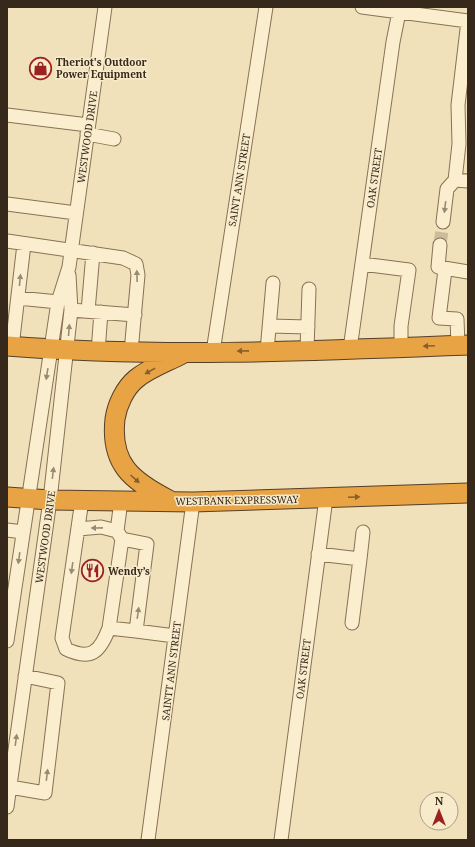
<svg xmlns="http://www.w3.org/2000/svg" width="475" height="847" font-family="'Noto Serif',serif">
<style>
.lines{fill:none;stroke-linecap:round;stroke-linejoin:round}
.minor-tunnel{stroke:#cbbc9b;stroke-width:13;stroke-dasharray:13 6;stroke-linecap:butt}
.minor-casing{stroke:#887154;stroke-width:15}
.highway-casing{stroke:#553f29;stroke-width:21}
.minor{stroke:#fbeece;stroke-width:13}
.highway{stroke:#e7a344;stroke-width:19}
.oneway{fill:#988b74}
.oneway2{fill:#865f2d}
.labels{text-anchor:middle;dominant-baseline:central;stroke-width:3;stroke-linejoin:round;paint-order:stroke}
.poi-label{font-size:10px;font-weight:bold;fill:#36281a;stroke:#f7ebcb;text-anchor:start}
.street-label{font-size:10px;fill:#36281a;stroke:#f7ebcb}
</style>
<rect width="100%" height="100%" fill="#f0e1bb"/>
<g class="lines">
<!-- minor-tunnel -->
<path class="minor-tunnel" d="M440,245L443,222"/>
<defs>
<path id="minor" d="M362,7L468,21
M7,115L88,125
M87,134L114,139
M455,180L459,144L458,105L468,21
M7,204L76,213
M443,222L447,189L455,180L468,181
M7,241L123,258L136,264L138,275L131,352
M440,245L438,267L468,272
M362,264L409,270L401,326V347
M445,270L439,318L457,319L458,345
M18,298L58,302
M71,310L135,315
M88,311L93,253
M270,326L308,327
M12,347L24,244
M350,349L393,42L400,7
M307,350L309,289
M267,351L273,283
M98,352L101,312
M213,352L266,7
M82,500L62,638L66,649C91,661 100,652 109,628L136,631L147,544L122,539L117,531L121,501
M78,529L101,527L117,531
M7,530L23,532
M318,554L360,559L363,532
M352,623L360,559
M109,628L122,539
M136,631L175,636
M7,641L58,302L69,267L105,7
M10,787L45,793L58,683L25,676
M7,807L50,500L71,310L69,275
M148,840L193,502
M281,840L326,498"/>
<path id="highway" d="M7,346C160,358 315,351 468,345
M7,497L50,500L193,502L468,493
M169,500C132,481 110,464 115,419C117,405 125,388 136,379C149,368 167,362 182,354"/>
</defs>
<!-- minor casing -->
<use href="#minor" class="minor-casing"/>
<!-- highway casing -->
<use href="#highway" class="highway-casing"/>
<!-- minor -->
<use href="#minor" class="minor"/>
<!-- highway -->
<use href="#highway" class="highway"/>
</g>
<!-- one-way arrows -->
<defs><path id="oneway-solid" d="M-6-.8H1V-3.2L6.5 0L1 3.2V.8H-6Z"/></defs>
<g class="oneway">
<use href="#oneway-solid" transform="translate(445 207) rotate(97)"/>
<use href="#oneway-solid" transform="translate(137 276) rotate(-92)"/>
<use href="#oneway-solid" transform="translate(20 280) rotate(-84)"/>
<use href="#oneway-solid" transform="translate(69 330) rotate(-85)"/>
<use href="#oneway-solid" transform="translate(47 374) rotate(99)"/>
<use href="#oneway-solid" transform="translate(53 473) rotate(-83)"/>
<use href="#oneway-solid" transform="translate(97 528) rotate(179)"/>
<use href="#oneway-solid" transform="translate(19 558) rotate(98)"/>
<use href="#oneway-solid" transform="translate(72 568) rotate(98)"/>
<use href="#oneway-solid" transform="translate(138 613) rotate(-82)"/>
<use href="#oneway-solid" transform="translate(16 740) rotate(-82)"/>
<use href="#oneway-solid" transform="translate(47 775) rotate(-83)"/>
</g>
<g class="oneway2">
<use href="#oneway-solid" transform="translate(429 346) rotate(178)"/>
<use href="#oneway-solid" transform="translate(243 351) rotate(179)"/>
<use href="#oneway-solid" transform="translate(150 371) rotate(151)"/>
<use href="#oneway-solid" transform="translate(135 479) rotate(42)"/>
<use href="#oneway-solid" transform="translate(354 497) rotate(-2)"/>
</g>
<!-- icons -->
<defs>
<symbol id="shop-ring" viewBox="-11 -11 22 22"><circle r="9.5" fill="#f7ebcb" stroke="#9b2221" stroke-width="1.5"/><path d="M-5-2.5h2.3a2.7 3.5 0 0 1 5.4 0H5L5.5 6h-11ZM-1.5-2.5h3a1.5 2.3 0 0 0-3 0Z" fill="#9b2221"/></symbol>
<symbol id="restaurant-ring" viewBox="-11 -11 22 22"><circle r="9.5" fill="#f7ebcb" stroke="#9b2221" stroke-width="1.5"/><path d="M-5-6h1v4h1v-4h1v4h1v-4h1v5L-1.5 .5V6h-2V.5L-5-1ZM5-6V6H3V1.5H1.5Q1.5-4 5-6Z" fill="#9b2221"/></symbol>
</defs>
<g fill-rule="evenodd">
<use href="#shop-ring" x="28" y="56" width="25" height="25"/>
<use href="#restaurant-ring" x="80" y="558" width="25" height="25"/>
</g>
<g class="labels">
<!-- poi labels -->
<g class="poi-label">
<text x="56" y="62">Theriot's Outdoor<tspan x="56" dy="12">Power Equipment</tspan></text>
<text x="108" y="571">Wendy’s</text>
</g>
<!-- street labels -->
<g class="street-label">
<text transform="translate(87 137) rotate(-82)">WESTWOOD DRIVE</text>
<text transform="translate(374 178) rotate(-82)">OAK STREET</text>
<text transform="translate(239 180) rotate(-81)">SAINT ANN STREET</text>
<text transform="translate(237 500) rotate(-1)">WESTBANK EXPRESSWAY</text>
<text transform="translate(45 537) rotate(-82)">WESTWOOD DRIVE</text>
<text transform="translate(303 669) rotate(-83)">OAK STREET</text>
<text transform="translate(171 671) rotate(-83)">SAINTT ANN STREET</text>
</g>
</g>
<!-- border -->
<rect width="475" height="847" fill="none" stroke="#36281a" stroke-width="16"/>
<!-- north arrow -->
<g transform="translate(439 811)"><circle r="19" fill="#f7ebcb" stroke="#aa9d84"/>
<path d="M0-3L7 15L0 10L-7 15Z" fill="#9b2221"/>
<text y="-6" font-size="11" font-weight="bold" text-anchor="middle" fill="#36281a">N</text>
</g>
</svg>
